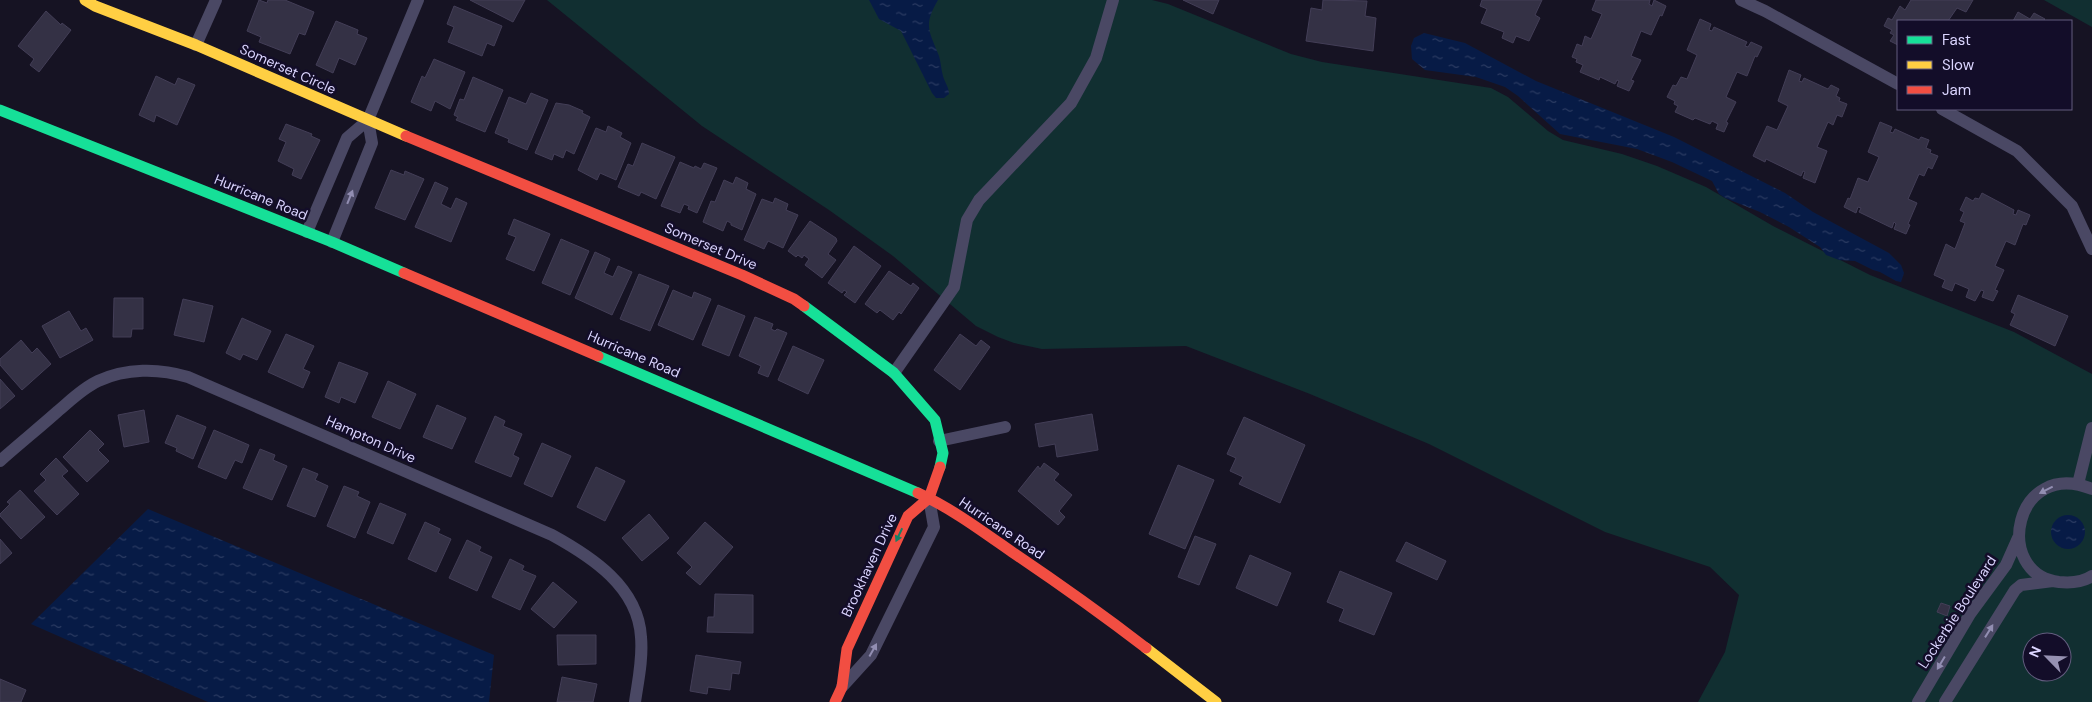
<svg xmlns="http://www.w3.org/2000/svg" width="2092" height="702" font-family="'DM Sans',sans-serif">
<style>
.grass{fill:#112f31;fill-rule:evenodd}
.water{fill:url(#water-ripples)}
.building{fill:#343145;stroke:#433e57}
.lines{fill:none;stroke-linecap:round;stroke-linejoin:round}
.street{stroke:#4a4864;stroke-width:12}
.fast{stroke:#16e098;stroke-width:11}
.slow{stroke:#ffcf43;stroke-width:11}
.jam{stroke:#f24e42;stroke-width:11}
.oneway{fill:#928eb2}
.oneway2{fill:#158166}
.labels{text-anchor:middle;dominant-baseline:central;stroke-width:5;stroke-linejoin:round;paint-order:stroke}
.street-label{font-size:14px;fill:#dbd5ff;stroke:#130d29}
</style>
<defs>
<pattern id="water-ripples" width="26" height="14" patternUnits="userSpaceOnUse" patternTransform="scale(1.25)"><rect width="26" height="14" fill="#071b46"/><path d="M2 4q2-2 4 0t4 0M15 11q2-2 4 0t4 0" fill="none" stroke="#2b3b62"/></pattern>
</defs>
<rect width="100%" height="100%" fill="#161323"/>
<!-- grass -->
<path class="grass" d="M547,0H1152L1168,4L1291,54L1322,62L1491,88L1508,97L1548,131L1563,140L1622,154L1657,166L1706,187L1773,226L1870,275L2014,332L2092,374V702H1698L1725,652L1739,595L1710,567L1605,532L1429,444L1310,394L1186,346L1042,349L1014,343L998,337L976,326L893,256L829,210L702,126ZM2032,642H2062V672H2032Z
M2044,0H2092V27Z"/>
<!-- water -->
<path class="water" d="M869,0H938C923,26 929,30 939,56C941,62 941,69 943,76C945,83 949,87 949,94L944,98H936L932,93L901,31L879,19Z
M1424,33L1465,43L1536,81L1674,137L1785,193L1813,212L1889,253L1901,265L1904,273L1901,282L1896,281L1880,272L1873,270L1855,261L1839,260L1826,255L1820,247L1789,227L1760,212L1725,198L1719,194L1712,181L1672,162L1637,149L1560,134L1518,96L1505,87L1476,77L1425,70L1412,59L1411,46L1414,38Z
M148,509L494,655L489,702H208L31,624Z
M2051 532a17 17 0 1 1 34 0a17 17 0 1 1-34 0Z"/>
<!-- building -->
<path class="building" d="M259,0L267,3L268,0H285L314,12L305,35L299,33L290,54L259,42L261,37L247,31Z
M470,0H525L513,22Z
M1183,0H1219L1213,14Z
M1323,0L1367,1L1365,16L1376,18L1373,51L1306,41L1311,8L1322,10Z
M1482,0H1542L1535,15L1540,18L1529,41L1516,36L1513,43L1502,38L1504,32L1481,23L1487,9L1480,6Z
M1596,0H1650L1649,4L1652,6L1654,0L1666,6L1662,16L1660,15L1651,35L1641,31L1631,56L1641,60L1631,80L1634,81L1629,91L1617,86L1619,81L1617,80L1615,84L1600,77L1599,80L1580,72L1583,65L1576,62L1577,59L1572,57L1577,44L1582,46L1585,36L1591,39L1602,14L1592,10Z
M1911,0H1973L1966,12L1957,8L1948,21H1898V45L1890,41L1894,35L1890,33L1892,30L1884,26L1888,18L1892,20L1900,6L1905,10Z
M454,6L502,26L494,46L487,43L482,56L448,42L454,27L447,24Z
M46,11L61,25L62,23L71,30L39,72L30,65L34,59L18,46Z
M2018,12L2030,19L2034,13L2045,19L2043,21H2013Z
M1700,19L1711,24L1709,30L1712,31L1714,27L1747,42L1745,46L1748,47L1751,42L1762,47L1757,57L1755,56L1747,76L1737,72L1726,97L1736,102L1726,122L1728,123L1724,132L1716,129L1718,124L1712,121L1710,124L1695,118L1693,120L1675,112L1678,106L1674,104L1675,101L1667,97L1673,85L1676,86L1681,77L1687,79L1697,55L1687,50Z
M336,21L358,30L357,34L367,38L355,65L339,58L333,73L316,65Z
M434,59L465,72L450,109L435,101L431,111L411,102L422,76L425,78Z
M1789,70L1801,75L1799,81L1802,82L1804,78L1828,89L1831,85L1839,89L1836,96L1840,98L1839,101L1847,104L1842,117L1837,115L1833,125L1828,122L1817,147L1827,151L1815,183L1803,178L1805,172L1803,171L1801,176L1766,159L1765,162L1753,156L1767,126L1777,130L1788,106L1778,101Z
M156,76L175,85L178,78L195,85L177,125L156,115L154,122L139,115Z
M473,77L503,90L485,132L456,120L458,117L454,115L460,99L464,100Z
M531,93L548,100L527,150L508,142L509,139L495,133L509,97L526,104Z
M556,103L569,105L583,111L582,113L590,117L574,154L566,150L563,158L554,154L552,160L535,153Z
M1880,122L1892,127L1890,132L1893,133L1895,129L1919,140L1921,137L1929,140L1926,148L1931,150L1930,153L1938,156L1932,169L1928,167L1924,176L1919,174L1908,199L1917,203L1908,224L1910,225L1906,234L1894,229L1896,224L1894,222L1892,228L1859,212L1861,208L1858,207L1856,213L1844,207L1848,198L1850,199L1858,178L1868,182L1879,157L1868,152Z
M286,124L312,134L311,136L320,140L301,179L292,175L294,169L278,161L286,142L279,139Z
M608,126L622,133L620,137L631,143L616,180L600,173L597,180L578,170L596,128L606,132Z
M642,143L675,157L656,199L641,192L639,196L618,187L628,164L633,166Z
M680,162L694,168L695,166L701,169L704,163L717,168L697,213L688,209L689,206L684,204L680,213L661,206Z
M391,170L404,175L405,171L424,179L405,220L375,208Z
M736,177L748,183L746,189L756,194L742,230L731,225V223L727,221L723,231L703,222L711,201L715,202L724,180L733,184Z
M435,182L448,188L441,204L451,209L456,198L467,203L451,242L415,227Z
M1982,193L2014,210L2013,214L2016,215L2018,210L2030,215L2026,225L2023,224L2015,245L2006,241L1995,266L2004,270L1995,290L1998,291L1993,301L1982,297L1984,291L1981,290L1975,301L1966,297L1969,289L1955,283L1952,291L1942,287L1945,280L1934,275L1946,244L1955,249L1965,223L1960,221L1964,212L1960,210L1966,197L1973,201L1975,198L1979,199Z
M775,198L788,204L786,210L798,215L783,248L768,241L764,249L744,240L762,199L773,203Z
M514,219L550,234L534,271L506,259L516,237L508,234Z
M810,221L836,238L837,241L828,254L836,260L822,278L805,265L809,259L804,255L802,258L798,255L796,257L788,251Z
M561,239L589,251L570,295L542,283Z
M854,246L881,266L855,303L844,295L847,292L844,290L842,293L828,283Z
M595,252L610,259L604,273L613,277L618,266L632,272L612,315L575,298Z
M889,271L911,286L913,283L919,288L901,314L899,312L893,320L880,310L877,313L865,304Z
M639,274L669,286L650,331L620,319Z
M673,290L692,298L694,292L711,299L693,340L658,325Z
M2018,295L2068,316L2055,346L2010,325L2015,314L2011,312Z
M114,298H143V329H132L131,337H113Z
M183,299L213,306L204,342L174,335Z
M718,305L745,316L729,356L702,345Z
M69,311L81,331L86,328L93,340L60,358L42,326Z
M755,317L773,324L771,329L775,331L777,329L787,333L768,377L758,373L761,366L739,356Z
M242,318L271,331L257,360L243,354L240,360L226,353Z
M286,334L314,346L303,369L310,372L303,388L268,372Z
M960,334L976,346L981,340L990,347L960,390L934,370Z
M21,340L32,353L37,348L51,364L22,390L0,365V359Z
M793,346L824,360L808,394L778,380Z
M339,362L368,373L355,403L341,397L339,403L325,397Z
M0,379L15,396L0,409Z
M388,381L416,394L400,429L372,417Z
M437,405L466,418L452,449L423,437Z
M144,410L149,442L124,447L118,415Z
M1092,414L1098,450L1057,457L1055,444L1039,447L1035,424Z
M177,415L206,427L193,459L176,451L177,448L165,443Z
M495,416L505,421L503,426L522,434L513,455L519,458L511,477L475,462Z
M1244,417L1305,445L1280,503L1239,484L1243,477L1230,471L1236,458L1227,454Z
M90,430L104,444L98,450L109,461L87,482L63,457Z
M214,430L249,445L242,463L235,460L226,479L198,467Z
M542,443L571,456L552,497L524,484Z
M260,449L275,455L273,460L287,466L272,500L243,488Z
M56,458L68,471L62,476L79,494L57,515L34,491L46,480L40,474Z
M1044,463L1059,474L1054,480L1072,495L1059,511L1065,517L1058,525L1018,491L1038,466L1040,469Z
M1178,465L1214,480L1185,549L1149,534Z
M596,467L625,481L605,521L577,507Z
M303,468L318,474L315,480L328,486L315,517L287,506Z
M344,486L359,492L357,496L370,502L355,538L327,526Z
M20,490L45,517L21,539L0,516V514L10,504L7,502Z
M380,503L406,514L393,544L367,533Z
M649,514L669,538L642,561L622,538Z
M425,522L440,529L438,533L451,539L436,572L408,559Z
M705,522L733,547L700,585L686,573L692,567L677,553Z
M1195,536L1216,544L1199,585L1178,577Z
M0,539L12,553L0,564Z
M467,540L481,547L479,551L492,557L477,591L449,578Z
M1406,542L1446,561L1437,580L1396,561Z
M1250,555L1291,573L1277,606L1236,588Z
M510,559L524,566L522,570L536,576L520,610L492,597Z
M1340,571L1392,593L1374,635L1339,621L1344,609L1327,602Z
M553,582L577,602L554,628L531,609Z
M715,594L753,595V633L707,632L708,617H714Z
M1941,603L1950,606L1947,616L1937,612Z
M557,635H596V664L558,665Z
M696,655L741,662L739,674L732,673L730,690L708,687L707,694L690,691Z
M562,677L597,684L593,702H557Z
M0,679L26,690L21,702H0Z"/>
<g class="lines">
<!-- street -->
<path class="street" d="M1741,0L1765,11L1898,84
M196,45L216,0
M1942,109L2017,151L2072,206L2092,249
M307,232L347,138L368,120L418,0
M332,242L372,143L368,120
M894,373L954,287L967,220L979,200L1071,103L1096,58L1113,0
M939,441L1005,427
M0,461C19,444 39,428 58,411C71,400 83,388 98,381C126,368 159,368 188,377L552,535C592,557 638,587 641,637C643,659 638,681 635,702
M2078,484L2092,428
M2092,489C2014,457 1992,574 2059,582C2070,583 2082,583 2092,576
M842,687L871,655L934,527L929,498
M1918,702L1970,614L2006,565L2018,538
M1945,702L2015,590L2021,585L2053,581"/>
<!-- fast -->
<path class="fast" d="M0,110L332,242L404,273
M804,306L894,373L935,420L943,453L940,467
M598,356L918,493"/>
<!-- slow -->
<path class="slow" d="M85,0L95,6L196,45L406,136
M1146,648L1216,702"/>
<!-- jam -->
<path class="jam" d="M406,136L742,275L794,299L804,306
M404,273L598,356
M918,493C951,508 982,531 1012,552C1058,583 1103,615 1146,648
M835,702L842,687L847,649L908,516L929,498L940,467"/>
</g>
<!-- one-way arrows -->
<defs><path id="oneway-solid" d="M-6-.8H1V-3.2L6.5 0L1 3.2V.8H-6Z" transform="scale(1.25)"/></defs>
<g class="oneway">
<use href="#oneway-solid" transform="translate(350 197) rotate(-68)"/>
<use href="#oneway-solid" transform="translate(2046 490) rotate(153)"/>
<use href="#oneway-solid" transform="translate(1989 631) rotate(-58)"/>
<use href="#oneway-solid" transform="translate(873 650) rotate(-61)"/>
<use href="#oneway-solid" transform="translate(1941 663) rotate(121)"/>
</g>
<use class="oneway2" href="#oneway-solid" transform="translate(899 535) rotate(115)"/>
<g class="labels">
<!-- street labels -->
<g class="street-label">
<text transform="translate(288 69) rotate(24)">Somerset Circle</text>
<text transform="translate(261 197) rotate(22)">Hurricane Road</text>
<text transform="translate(711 246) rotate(23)">Somerset Drive</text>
<text transform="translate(634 354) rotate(23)">Hurricane Road</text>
<text transform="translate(371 439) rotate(24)">Hampton Drive</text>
<text transform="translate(1002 528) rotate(34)">Hurricane Road</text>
<text transform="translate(869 565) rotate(-65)">Brookhaven Drive</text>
<text transform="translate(1957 612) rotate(-57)">Lockerbie Boulevard</text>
</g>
</g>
<!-- legend -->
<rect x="1897" y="20" width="175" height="90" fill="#130d29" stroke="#635d7f"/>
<rect x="1907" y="36" width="25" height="8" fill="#16e098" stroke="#635d7f"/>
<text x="1942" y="45" font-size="15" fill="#dbd5ff">Fast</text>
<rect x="1907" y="61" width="25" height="8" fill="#ffcf43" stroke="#635d7f"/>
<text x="1942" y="70" font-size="15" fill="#dbd5ff">Slow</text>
<rect x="1907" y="86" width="25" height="8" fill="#f24e42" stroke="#635d7f"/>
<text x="1942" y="95" font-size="15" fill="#dbd5ff">Jam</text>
<!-- north arrow -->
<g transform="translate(2047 657) rotate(294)"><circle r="24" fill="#130d29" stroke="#635d7f"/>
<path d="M0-4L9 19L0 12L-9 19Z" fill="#9691b2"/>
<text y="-8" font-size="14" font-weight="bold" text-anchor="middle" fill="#dbd5ff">N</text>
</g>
</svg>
